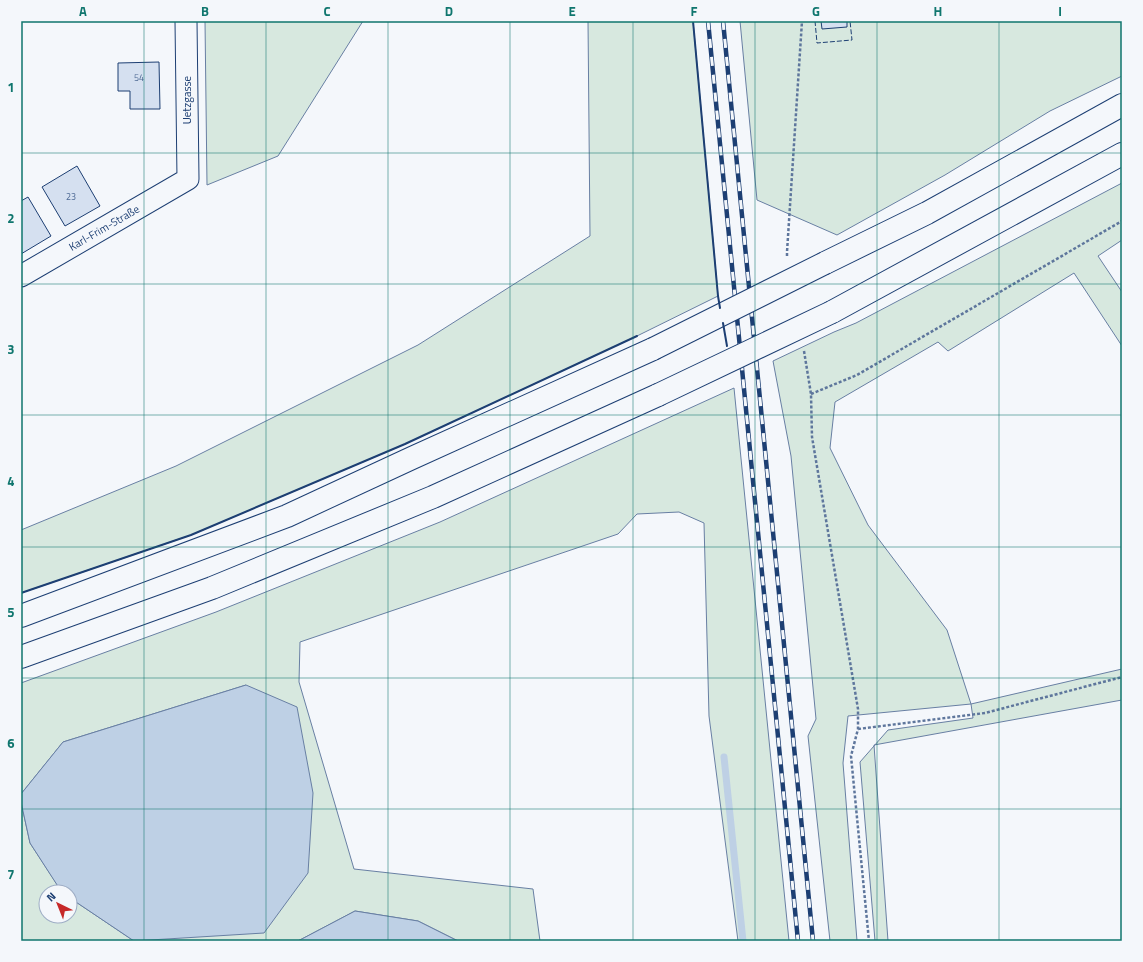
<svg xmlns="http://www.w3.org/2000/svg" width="1143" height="962" font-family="'Titillium Web',sans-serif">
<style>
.green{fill:#d7e8df;stroke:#687fa3}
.water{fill:#bed0e5;stroke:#687fa3}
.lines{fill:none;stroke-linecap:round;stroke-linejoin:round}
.stream{stroke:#bed0e5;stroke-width:7}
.building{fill:#d5e0f0;stroke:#1d3f73}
.minor-casing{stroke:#1d3f73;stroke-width:23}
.primary-casing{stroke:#1d3f73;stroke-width:24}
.path{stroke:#5e769c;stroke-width:2.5;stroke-dasharray:3 2;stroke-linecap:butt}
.minor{stroke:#f4f7fb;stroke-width:21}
.primary{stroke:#f4f7fb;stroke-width:22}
.rail-casing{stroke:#1d3f73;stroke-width:4.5}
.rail{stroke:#f4f7fb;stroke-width:3;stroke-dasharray:9;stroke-linecap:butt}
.primary-bridge-casing{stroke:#1d3f73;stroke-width:24;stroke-linecap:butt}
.primary-bridge{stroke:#f4f7fb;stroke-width:22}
.fence{stroke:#1d3f73;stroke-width:1;stroke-dasharray:5 2;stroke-linecap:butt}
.wall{stroke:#1d3f73;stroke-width:2}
.grid{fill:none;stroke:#0f766e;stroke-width:1;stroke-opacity:0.55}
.labels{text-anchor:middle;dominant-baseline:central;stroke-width:3;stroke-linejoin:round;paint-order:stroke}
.number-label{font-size:9px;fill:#4b6792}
.street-label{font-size:11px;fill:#1d3f73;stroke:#f4f7fb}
.neatline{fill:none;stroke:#0f766e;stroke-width:1.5}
.grid-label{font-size:13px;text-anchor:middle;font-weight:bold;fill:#0f766e}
</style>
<rect width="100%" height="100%" fill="#f4f7fb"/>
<!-- green -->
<path class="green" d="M205,21H363L278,156L207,185Z
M588,21H693L718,296L637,336L405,444L191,535L21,593V530L176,466L418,345L590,236Z
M740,21H1122V76L1050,111L945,175L837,235L757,200Z
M1122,183V240L1098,256L1122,292V346L1074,273L948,351L938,342L835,402L830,448L868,525L947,630L971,704L1122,669V700L874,745L888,941H875L860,762L888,730L973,718L971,704L848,716L843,763L857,941H830L808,736L816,719L791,456L773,361L834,332L856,323Z
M734,388L789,941H738L709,716L704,523L679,512L637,514L618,534L300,642L299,682L354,869L533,889L540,941H458L418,921L355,911L298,941H21V802L30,843L62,892H46V916H70V898L134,941L246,685L63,742L21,794V683L216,612L440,522Z"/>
<!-- water -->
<path class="water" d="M246,685L297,707L313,793L308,873L264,933L134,941L70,898V892L61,891L30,843L21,802V794L63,742Z
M355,911L418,921L458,941H298Z"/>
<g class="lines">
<!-- stream -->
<path class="stream" d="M724,757L743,941"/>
</g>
<!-- building -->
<path class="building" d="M821,21H847V27L822,29Z
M159,62L160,109H130V91H118V63Z
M77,166L100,206L65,226L42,187Z
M28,197L51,236L21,254V201Z"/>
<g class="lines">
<defs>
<g id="minor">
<path id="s1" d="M21,276L188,179L186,21"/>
</g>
<path id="primary" d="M825,263L927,213L1122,105
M832,312L1122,154
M21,616L287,516L412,458L653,349
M21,657L212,588L433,497L658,395"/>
</defs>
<!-- minor casing -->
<use href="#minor" class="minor-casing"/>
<!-- primary casing -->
<use href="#primary" class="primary-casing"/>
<!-- path -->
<path class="path" d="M787,256V252L802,21
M804,351L811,394L812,437L858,709V729L851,756L869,941
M811,394L857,375L1122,221
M858,729L985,713L1122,677"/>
<!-- minor -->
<use href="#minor" class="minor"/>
<!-- primary -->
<use href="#primary" class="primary"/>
<defs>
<path id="rail" d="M708,21L798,941
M723,21L813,941"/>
</defs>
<!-- rail casing -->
<use href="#rail" class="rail-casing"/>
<!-- rail -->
<use href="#rail" class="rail"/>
<defs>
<path id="primary-bridge" d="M653,349L825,263
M658,395L832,312"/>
</defs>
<!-- primary-bridge casing -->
<use href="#primary-bridge" class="primary-bridge-casing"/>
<!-- primary-bridge -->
<use href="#primary-bridge" class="primary-bridge"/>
<!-- fence -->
<path class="fence" d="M815,21L817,43L852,40L850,21"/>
<!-- wall -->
<path class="wall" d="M693,21L718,296L720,308
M723,323L727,346
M21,593L191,535L405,444L637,336"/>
</g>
<!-- grid -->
<path class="grid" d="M144,21V941M266,21V941M388,21V941M510,21V941M633,21V941M755,21V941M877,21V941M999,21V941M21,153H1122M21,284H1122M21,415H1122M21,547H1122M21,678H1122M21,809H1122"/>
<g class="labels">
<!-- number labels -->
<g class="number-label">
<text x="139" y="77">54</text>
<text x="71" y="196">23</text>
</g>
<!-- street labels -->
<g class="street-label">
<text transform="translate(187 100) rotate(-90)">Uetzgasse</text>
<text stroke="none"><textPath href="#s1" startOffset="96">Karl-Frim-Straße</textPath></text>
</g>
</g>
<!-- border -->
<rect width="1143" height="962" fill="none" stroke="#f4f7fb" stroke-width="44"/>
<!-- north arrow -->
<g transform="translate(58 904) rotate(317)"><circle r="19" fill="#f4f7fb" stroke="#9eadc5"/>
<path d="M0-3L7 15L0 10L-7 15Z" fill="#c62828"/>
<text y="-6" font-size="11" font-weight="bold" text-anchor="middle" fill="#1d3f73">N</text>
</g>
<rect x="22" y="22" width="1099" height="918" class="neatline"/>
<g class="grid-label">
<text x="83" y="16">A</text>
<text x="205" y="16">B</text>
<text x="327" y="16">C</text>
<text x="449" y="16">D</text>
<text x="572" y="16">E</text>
<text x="694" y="16">F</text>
<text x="816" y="16">G</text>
<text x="938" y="16">H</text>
<text x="1060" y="16">I</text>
<text x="11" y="92">1</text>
<text x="11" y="223">2</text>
<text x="11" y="354">3</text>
<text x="11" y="486">4</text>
<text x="11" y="617">5</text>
<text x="11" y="748">6</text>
<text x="11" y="879">7</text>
</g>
</svg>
